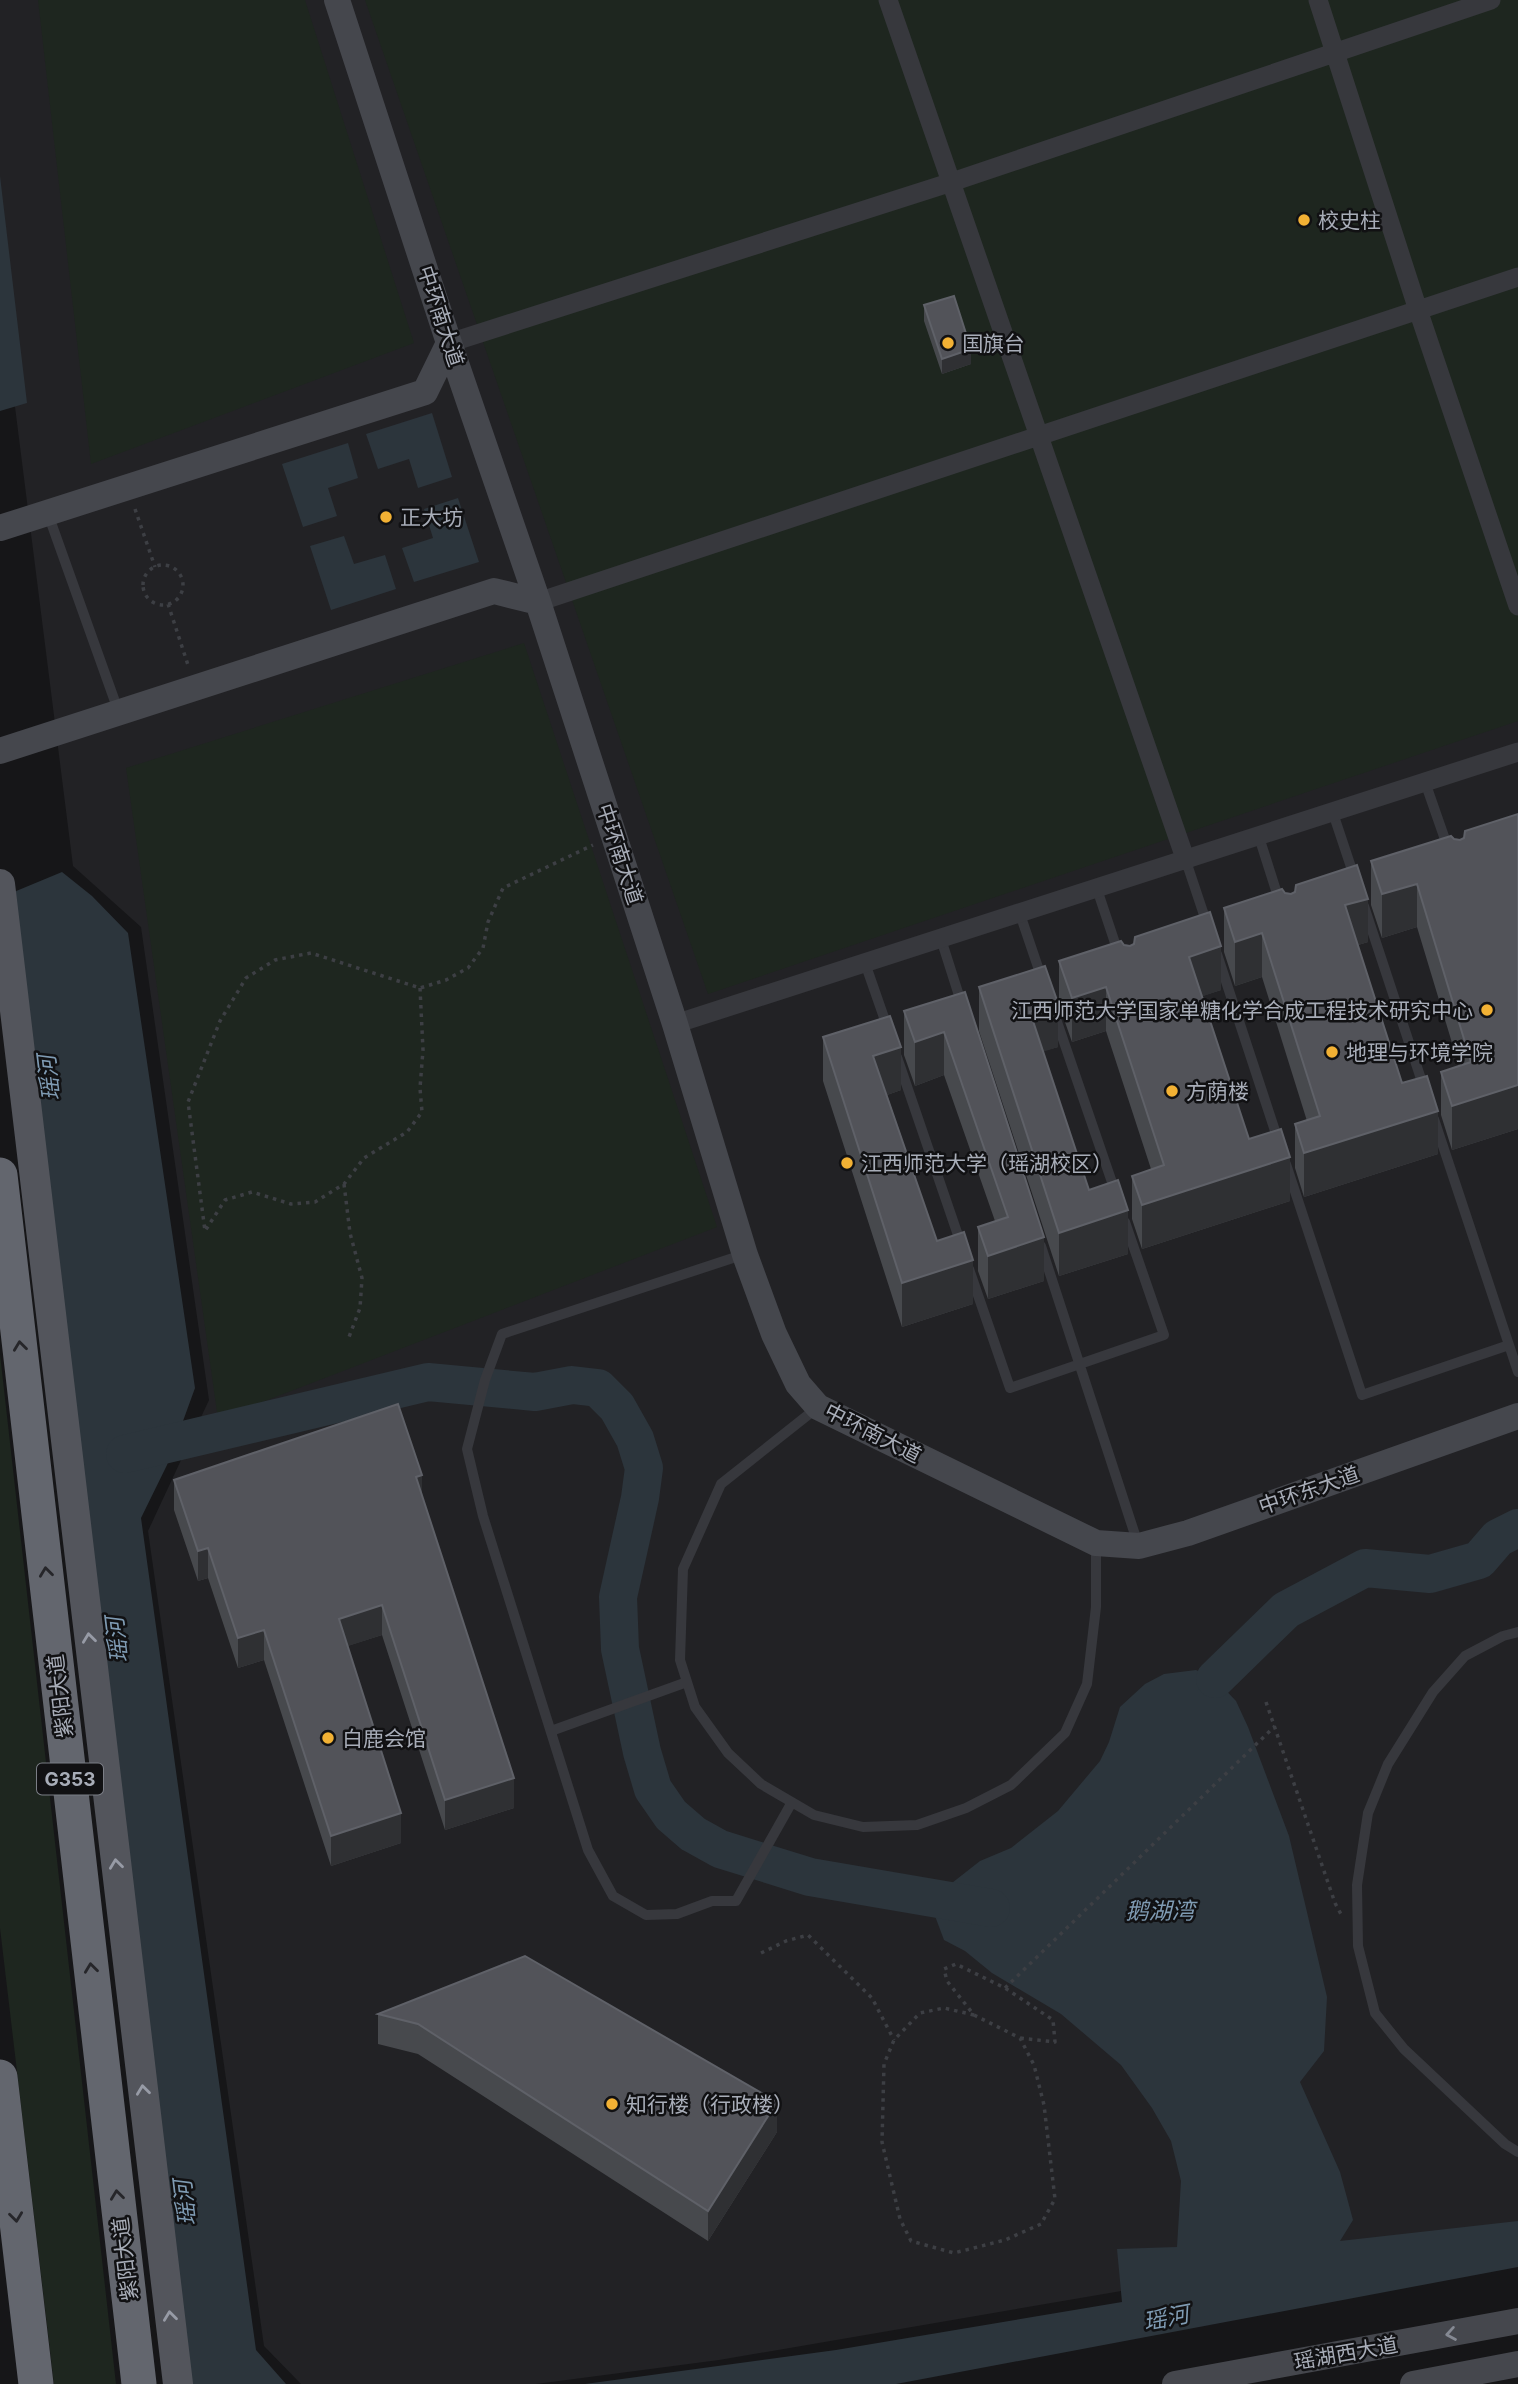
<svg xmlns="http://www.w3.org/2000/svg" width="1518" height="2384" font-family="Inter,'Noto Sans SC',sans-serif">
<style>
.built{fill:#222225}
.green{fill:#1e261f}
.water{fill:#2c353c}
.lines{fill:none;stroke-linecap:round;stroke-linejoin:round}
.river{stroke:#2c353c;stroke-width:38}
.path{stroke:#3d3f44;stroke-width:3.5;stroke-dasharray:3.5 5;stroke-linecap:butt}
.lane{stroke:#37383d;stroke-width:10}
.street{stroke:#37383d;stroke-width:19}
.secondary{stroke:#45474d;stroke-width:26}
.primary{stroke:#53555c;stroke-width:30}
.highway{stroke:#63666e;stroke-width:35}
.wall{fill:#47494d}
.shaded-wall{fill:#2f3033}
.building{fill:#525359;stroke:#5f6168;stroke-width:2}
.oneway{stroke:#26262a}
.oneway2{stroke:#979ba6}
.oneway3{stroke:#858993}
.poi-dot{fill:#f2b134;stroke:#111113;stroke-width:2.5}
.labels{text-anchor:middle;dominant-baseline:central;stroke-width:5;stroke-linejoin:round;paint-order:stroke}
.shield{fill:#111113;stroke:#7b7e86;stroke-width:2}
.shield-label{font-size:19px;font-weight:bold;fill:#a8adb8}
.poi-label{font-size:21px;fill:#a8adb8;stroke:#111113;text-anchor:start}
.street-label{font-size:21px;fill:#a8adb8;stroke:#111113}
.water-label{font-size:23px;font-style:italic;fill:#7f9bb3;stroke:#111113}
</style>
<rect width="100%" height="100%" fill="#161618"/>
<!-- built -->
<path class="built" d="M0,0H1518V2223L719,2360L536,2384H301L264,2346L148,1531L209,1400L141,927L73,866L0,288Z"/>
<!-- green -->
<path class="green" d="M38,0H305L414,343L91,464Z
M365,0H1518V721L708,994Z
M524,643L717,1227L218,1419L126,768Z
M0,1354L116,2384H54L0,1928Z"/>
<!-- water -->
<path class="water" d="M0,176L27,403L0,411Z
M432,413L452,477L418,488L409,459L378,469L366,434Z
M348,443L358,478L328,488L337,516L303,527L282,464Z
M458,498L479,562L414,582L402,548L433,538L424,509Z
M344,536L354,564L385,555L396,589L331,610L310,546Z
M62,872L92,896L128,933L195,1388L167,1465L141,1518L256,2350L286,2384H192L9,894Z
M1196,1670L1215,1679L1236,1701L1248,1727L1289,1836L1327,1997L1324,2051L1300,2082L1340,2172L1353,2220L1340,2241L1518,2221V2267L896,2384H585L836,2350L1122,2302L1117,2249L1177,2247L1181,2181L1171,2141L1152,2108L1121,2065L1061,2014L992,1973L965,1951L944,1940L935,1916L943,1890L980,1861L1011,1848L1058,1811L1100,1761L1109,1742L1120,1707L1145,1684L1164,1674Z"/>
<g class="lines">
<!-- river -->
<path class="river" d="M125,1454L428,1382L535,1392L572,1385L598,1388L617,1407L635,1439L644,1468L640,1498L618,1597L620,1649L642,1752L653,1789L671,1815L693,1834L720,1849L810,1877L991,1908
M1215,1679L1286,1610L1365,1568L1430,1574L1479,1560L1498,1538L1518,1528"/>
<!-- path -->
<path class="path" d="M135,509L155,567
M143 585a20 20 0 1 1 40 0a20 20 0 1 1-40 0Z
M168,604L188,665
M420,988L423,1050L420,1088L422,1112L407,1132L364,1158L344,1184L315,1202L291,1204L252,1192L225,1200L205,1231L188,1102L220,1021L246,978L275,960L311,953L420,988L446,980L468,968L483,948L488,922L503,888L593,845
M344,1184L350,1233L362,1278L360,1308L349,1337
M1266,1702L1335,1903L1342,1916
M761,1953L786,1941L808,1935L872,1998L894,2040
M1005,1988L1275,1726
M974,2015L944,2008L920,2013L894,2040L884,2064L882,2142L900,2219L911,2241L954,2253L1005,2240L1041,2224L1055,2199L1044,2105L1034,2065L1020,2038L974,2015L947,1981L944,1969L956,1964L1005,1988L1053,2020L1055,2042L1020,2038"/>
<!-- lane -->
<path class="lane" d="M48,514L118,710
M1425,782L1448,848
M1333,813L1355,879
M1259,837L1280,903
M1186,861L1208,927
M1097,889L1119,955
M1364,906L1424,1088
M1020,914L1042,979
M941,939L962,1005
M1217,954L1279,1143
M865,963L888,1029
M1054,1013L1116,1194
M897,1057L961,1244
M1434,1119L1518,1372
M1286,1164L1362,1395L1509,1345
M1041,1246L1138,1544
M742,1255L502,1334L485,1380L467,1449L483,1516L588,1850L613,1896L646,1915L677,1914L712,1901H736L792,1802
M969,1269L1010,1388L1164,1335L1125,1222
M818,1407L721,1484L683,1569L680,1660L695,1707L728,1753L761,1784L814,1815L863,1827L917,1825L966,1808L1011,1785L1065,1733L1087,1684L1096,1607V1544
M1518,1632L1503,1636L1465,1656L1433,1692L1388,1764L1368,1813L1357,1885L1358,1946L1375,2013L1404,2049L1505,2144L1518,2152
M551,1731L687,1682"/>
<!-- street -->
<path class="street" d="M888,0L1186,861
M1318,0L1418,310L1518,606
M449,343L952,182L1491,0
M538,602L1518,277
M675,1024L1518,752"/>
<!-- secondary -->
<path class="secondary" d="M337,0L449,343L538,602L675,1024L745,1255L774,1334L798,1384L818,1407L1096,1543L1139,1546L1188,1533L1518,1416
M0,528L425,392L449,343
M0,751L494,591L538,602
M1175,2384L1518,2321
M1413,2384L1518,2364"/>
<!-- primary -->
<path class="primary" d="M0,884L178,2384"/>
<!-- highway -->
<path class="highway" d="M0,1175L139,2384
M0,2077L36,2384"/>
</g>
<!-- wall -->
<path class="wall" d="M924,305L971,364L942,374L924,321Z
M1518,814V1129L1452,1150L1441,1115V1072L1459,1066L1417,927L1382,938L1371,905V861L1454,839L1460,840Z
M1295,892L1368,942L1358,945L1402,1083L1438,1154L1304,1197L1295,1168V1124L1307,1121L1262,977L1235,986L1224,952V908L1285,893L1291,894Z
M1124,945L1221,990L1202,996L1249,1139L1290,1201L1142,1249L1132,1219V1176L1151,1169L1106,1031L1072,1042L1059,1005V961Z
M979,987L1058,1047L1043,1051L1089,1190L1128,1254L1059,1276L979,1031Z
M965,992L1044,1281L988,1299L978,1271V1227L995,1221L944,1075L915,1086L904,1055V1011Z
M823,1037L901,1090L887,1095L937,1241L973,1304L902,1327L823,1081Z
M174,1480L422,1496L514,1808L445,1830L382,1635L347,1646L401,1843L331,1866L264,1660L238,1668L208,1578L198,1581L174,1510Z
M525,1956L777,2132L708,2241L418,2054L378,2044V2014Z"/>
<!-- shaded-wall -->
<path class="shaded-wall" d="M971,349V364L942,374V359Z
M1417,884V927L1382,938V894Z
M1368,899V942L1345,949V905Z
M1262,933V977L1235,986V942Z
M1221,946V990L1189,1001V957Z
M1106,987V1031L1072,1042V998Z
M1058,1003V1047L1030,1056V1012Z
M944,1032V1075L915,1086V1042Z
M901,1047V1090L873,1100V1056Z
M1518,1085V1129L1452,1150V1106Z
M1438,1111V1154L1304,1197V1153Z
M1290,1157V1201L1142,1249V1205Z
M1128,1210V1254L1059,1276V1233Z
M1044,1237V1281L988,1299V1256Z
M973,1260V1304L902,1327V1283Z
M422,1475V1505L416,1477Z
M208,1548V1578L198,1581V1551Z
M382,1605V1635L339,1649V1619Z
M264,1630V1660L238,1668V1638Z
M514,1778V1808L445,1830V1800Z
M401,1813V1843L331,1866V1836Z
M777,2102V2132L708,2241V2211Z"/>
<!-- building -->
<path class="building" d="M954,296L971,349L942,359L924,305Z
M1518,814V1085L1452,1106L1441,1072L1471,1062L1417,884L1382,894L1371,861L1451,836L1454,839L1460,840L1464,838L1465,831Z
M1357,865L1368,899L1345,905L1402,1083L1427,1076L1438,1111L1304,1153L1295,1124L1320,1116L1262,933L1235,942L1224,908L1282,889L1285,893L1291,894L1295,892L1296,885Z
M1210,912L1221,946L1189,957L1249,1139L1281,1129L1290,1157L1142,1205L1132,1176L1164,1165L1106,987L1072,998L1059,961L1121,941L1124,945L1130,946L1134,944L1135,937Z
M1045,966L1058,1003L1030,1012L1089,1190L1118,1180L1128,1210L1059,1233L979,987Z
M965,992L1044,1237L988,1256L978,1227L1008,1217L944,1032L915,1042L904,1011Z
M890,1016L901,1047L873,1056L937,1241L964,1232L973,1260L902,1283L823,1037Z
M398,1404L422,1475L416,1477L514,1778L445,1800L382,1605L339,1619L401,1813L331,1836L264,1630L238,1638L208,1548L198,1551L174,1480Z
M525,1956L777,2102L708,2211L418,2024L378,2014Z"/>
<!-- one-way arrows -->
<defs><path id="oneway-chevron" d="M-2-3.5L2.5 0L-2 3.5" fill="none" stroke-width="1.6" stroke-linecap="round" stroke-linejoin="round" transform="scale(1.75)"/></defs>
<g class="oneway">
<use href="#oneway-chevron" transform="translate(20 1346) rotate(-97)"/>
<use href="#oneway-chevron" transform="translate(46 1572) rotate(-97)"/>
<use href="#oneway-chevron" transform="translate(91 1968) rotate(-97)"/>
<use href="#oneway-chevron" transform="translate(117 2195) rotate(-97)"/>
<use href="#oneway-chevron" transform="translate(16 2217) rotate(83)"/>
</g>
<g class="oneway2">
<use href="#oneway-chevron" transform="translate(89 1638) rotate(-97)"/>
<use href="#oneway-chevron" transform="translate(116 1864) rotate(-97)"/>
<use href="#oneway-chevron" transform="translate(143 2090) rotate(-97)"/>
<use href="#oneway-chevron" transform="translate(170 2316) rotate(-97)"/>
</g>
<use class="oneway3" href="#oneway-chevron" transform="translate(1451 2334) rotate(170)"/>
<!-- markers -->
<g class="poi-dot">
<circle cx="1304" cy="220" r="7"/>
<circle cx="948" cy="343" r="7"/>
<circle cx="386" cy="517" r="7"/>
<circle cx="1487" cy="1010" r="7"/>
<circle cx="1332" cy="1052" r="7"/>
<circle cx="1172" cy="1091" r="7"/>
<circle cx="847" cy="1163" r="7"/>
<circle cx="328" cy="1738" r="7"/>
<circle cx="612" cy="2104" r="7"/>
</g>
<g class="labels">
<!-- shield labels -->
<rect class="shield" x="37" y="1763.5" width="66" height="31" rx="5"/>
<g class="shield-label">
<text x="70" y="1779">G353</text>
</g>
<!-- poi labels -->
<g class="poi-label">
<text x="1318" y="220">校史柱</text>
<text x="962" y="343">国旗台</text>
<text x="400" y="517">正大坊</text>
<text x="1473" y="1010" text-anchor="end">江西师范大学国家单糖化学合成工程技术研究中心</text>
<text x="1346" y="1052">地理与环境学院</text>
<text x="1186" y="1091">方荫楼</text>
<text x="861" y="1163">江西师范大学（瑶湖校区）</text>
<text x="342" y="1738">白鹿会馆</text>
<text x="626" y="2104">知行楼（行政楼）</text>
</g>
<!-- street labels -->
<g class="street-label">
<text transform="translate(441 316) rotate(72)">中环南大道</text>
<text transform="translate(620 854) rotate(72)">中环南大道</text>
<text transform="translate(873 1433) rotate(27)">中环南大道</text>
<text transform="translate(1309 1490) rotate(-19)">中环东大道</text>
<text transform="translate(60 1696) rotate(-97)">紫阳大道</text>
<text transform="translate(125 2259) rotate(-97)">紫阳大道</text>
<text transform="translate(1346 2353) rotate(-10)">瑶湖西大道</text>
</g>
<!-- water labels -->
<g class="water-label">
<text transform="translate(49 1078) rotate(-97)">瑶河</text>
<text transform="translate(117 1640) rotate(-97)">瑶河</text>
<text x="1160" y="1911">鹅湖湾</text>
<text transform="translate(185 2203) rotate(-97)">瑶河</text>
<text transform="translate(1166 2318) rotate(-11)">瑶河</text>
</g>
</g>
</svg>
